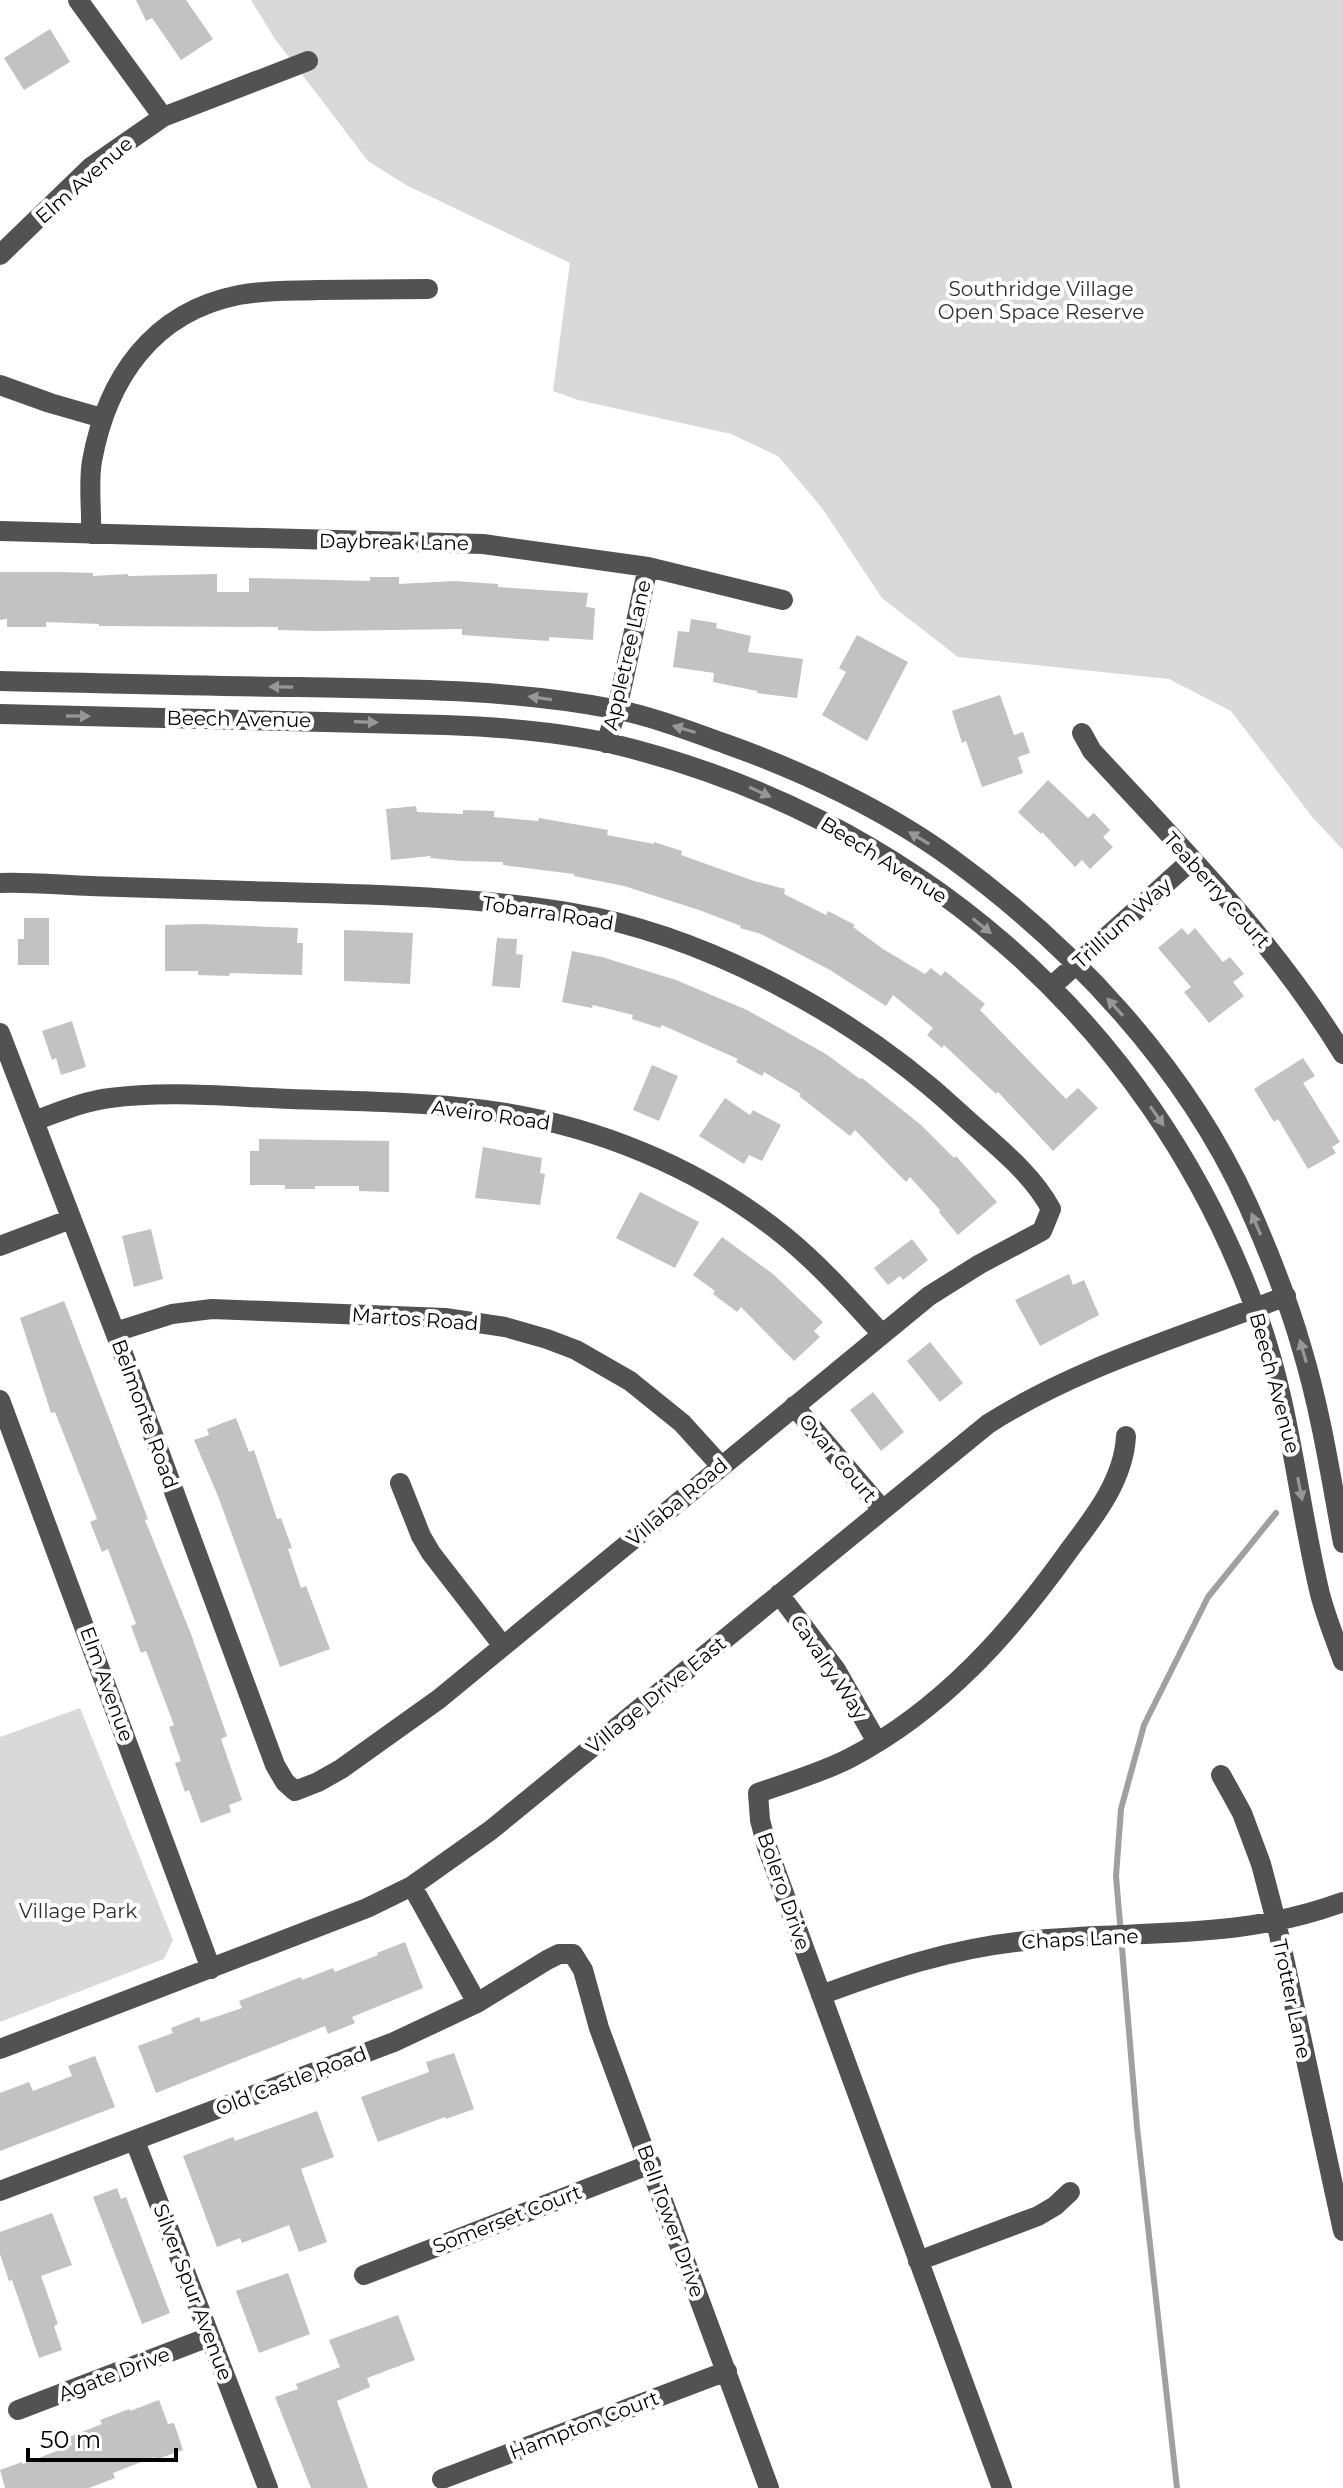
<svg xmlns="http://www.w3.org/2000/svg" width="1343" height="2488" font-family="Montserrat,sans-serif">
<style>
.green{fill:#d9d9d9}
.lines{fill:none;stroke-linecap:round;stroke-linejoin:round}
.stream{stroke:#a0a0a0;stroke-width:6}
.building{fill:#c2c2c2}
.minor{stroke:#525252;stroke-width:20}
.oneway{fill:#979797}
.labels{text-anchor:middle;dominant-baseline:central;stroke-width:8;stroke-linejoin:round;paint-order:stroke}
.street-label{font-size:20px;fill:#000;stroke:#fff}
.park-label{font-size:20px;fill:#303030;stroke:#fff}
</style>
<rect width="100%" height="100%" fill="#fff"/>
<!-- green -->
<path class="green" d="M251,0H1343V850L1313,818L1231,711L1169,679L958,657L882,598L822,508L778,456L731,434L578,400L553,391L570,263L406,185L368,161L275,39Z
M80,1708L173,1940L164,1959L0,2022V1737Z"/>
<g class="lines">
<!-- stream -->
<path class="stream" d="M1177,2488L1137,2127L1116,1876L1121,1809L1144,1725L1208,1597L1276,1513"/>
</g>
<!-- building -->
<path class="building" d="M136,0H186L213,39L181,60L152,18L146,21Z
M50,29L70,62L24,90L4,58Z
M0,572H60L93,573V576L128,574V576L217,574V592H249V578L370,581V577H399V584L455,581L498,584V587L588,593L586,607L595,608L593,640L549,637V641L462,635V629L319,631L278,630V627L99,626V624L46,622V627H7V619L0,620Z
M691,619L717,623L716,628L751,636L748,652L803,659L797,698L757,693V691L713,682L714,673L673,667L678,631L689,632Z
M857,635L908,662L867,741L822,715L846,672L839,668Z
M1000,695L1014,735L1023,732L1030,753L1018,757L1023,773L982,787L966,741L962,743L952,711Z
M1048,780L1088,818L1094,813L1110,830L1103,837L1113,847L1090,869L1082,860L1075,867L1042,832L1041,834L1018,812Z
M416,806L417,812L463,814V810L494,811V817L538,821L539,818L608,830L607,835L654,844V842L682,851L681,855L754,881L785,889L784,894L826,915L828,911L855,925L853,927L883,949L925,974L931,968L941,976L945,971L985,1004L980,1010L1066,1099L1078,1088L1098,1108L1053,1151L998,1092L996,1094L944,1045L942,1048L927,1035L933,1028L893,995L886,1006L830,970L761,934L740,928L741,926L699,910L624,886L574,876V874L503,865V862L461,861L430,858L431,856L391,860L386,809Z
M24,918H49V965H18V939H24Z
M201,924L298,928L297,943H303L302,975L230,973L229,976L198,975V971H165V925Z
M1182,928L1188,935L1195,928L1223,962L1230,957L1244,974L1233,982L1244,996L1209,1023L1184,992L1191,987L1158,948Z
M344,930L413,933L410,984L344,981Z
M497,938L517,939L516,954L523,955L520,988L492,986Z
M572,951L602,957L676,980L747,1010L826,1054L860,1079L862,1078L921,1125L954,1158L956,1156L997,1202L958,1235L939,1212L940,1210L910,1177L906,1182L855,1130L850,1136L799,1096L801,1094L764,1072L762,1076L736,1062L738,1059L662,1025L660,1028L632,1019L633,1015L593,1005L592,1008L562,1002Z
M72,1021L86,1067L61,1075L56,1058L52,1060L42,1031Z
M1303,1058L1315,1076L1303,1083L1340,1142L1332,1147L1336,1153L1308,1169L1278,1119L1274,1122L1254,1089Z
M652,1065L678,1076L659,1121L633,1110Z
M725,1098L750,1115L753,1110L781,1125L762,1161L749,1155L744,1164L699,1136Z
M259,1139L389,1141V1192L359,1191V1186H315V1189H285V1185H250V1151H259Z
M483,1147L542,1158L540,1173L545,1174L540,1205L475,1198Z
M640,1192L699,1222L675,1268L616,1238Z
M151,1229L163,1279L134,1287L122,1236Z
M722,1237L773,1274L823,1322L814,1331L820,1337L794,1361L741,1307L737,1312L713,1294L715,1291L693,1275Z
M912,1239L928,1260L903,1280L900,1276L888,1285L874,1268Z
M1069,1274L1073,1285L1084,1280L1099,1315L1040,1346L1015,1300Z
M64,1301L148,1519L145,1520L191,1634L227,1736L221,1739L242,1800L229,1805L231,1812L201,1823L189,1790L185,1792L175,1763L181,1761L169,1727L174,1725L146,1651L141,1653L131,1626L136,1624L108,1549L102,1552L90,1522L97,1519L55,1412L51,1413L20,1318Z
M930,1342L963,1383L940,1402L907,1361Z
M873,1392L904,1432L881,1451L850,1410Z
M236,1418L249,1452L254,1450L277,1519L281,1518L292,1548L288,1549L301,1588L306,1586L330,1649L280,1667L218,1496L194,1440L209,1435L207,1429Z
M405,1942L423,1988L352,2017L355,2023L328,2034L325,2026L156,2093L138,2046L173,2033L171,2028L199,2017L201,2022L242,2008L239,2001L301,1977L302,1980L333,1968L335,1972L378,1955L377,1953Z
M454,2053L474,2109L446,2119L445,2117L378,2142L361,2097L429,2072L426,2062Z
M95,2056L115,2107L0,2151V2093L29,2082L33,2091L72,2076L68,2066Z
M317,2111L334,2157L301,2169L327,2242L299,2252L289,2225L242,2243L240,2238L217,2247L183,2156L233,2137L235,2141Z
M117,2188L121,2199L126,2197L170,2313L142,2324L93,2197Z
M52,2213L72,2265L41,2276L58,2324L54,2326L62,2350L39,2358L12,2280L9,2281L0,2254V2232Z
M288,2273L310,2334L259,2353L236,2291Z
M398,2315L415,2360L367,2378L370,2387L337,2401L368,2488H311L275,2397L298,2389L296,2384L340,2367L329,2340Z
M159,2400L168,2424L174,2423L183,2450L155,2460L154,2457L113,2473L115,2478L89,2488H5L0,2470L22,2462L23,2464L72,2445L69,2437L102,2424L100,2420L129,2409L130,2411Z"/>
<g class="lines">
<!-- minor -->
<path class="minor" d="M78,0L163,117
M0,255L91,167L163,117L308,61
M0,385L50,403L102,418
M0,531L483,544L648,567L783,600
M91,534C92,511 88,484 92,461C107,379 152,312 239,295C265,290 292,291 318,290C355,290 391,289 428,289
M0,681C99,683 199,686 298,687C404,689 510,689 614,709C651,716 690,731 726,744C802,771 885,810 951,858C1073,947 1185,1066 1248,1205C1269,1252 1288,1300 1302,1349C1321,1412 1331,1478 1343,1543
M0,714L445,725C500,727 555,731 609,743C908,814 1148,1018 1255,1308C1290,1400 1297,1498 1320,1594C1326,1617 1335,1639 1343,1661
M1082,733L1092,751C1182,848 1274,941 1343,1054
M606,743L617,709L648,567
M0,883C30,882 61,885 91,886C143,888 195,889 248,891C356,894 465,895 573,913C710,936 859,1019 960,1113C991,1142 1031,1171 1051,1209L1042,1231L980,1264L929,1296L439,1699L341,1769L318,1782L295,1791L285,1782L275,1765L115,1332L0,1033
M1052,986L1192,860
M34,1121C59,1112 84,1101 110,1098C169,1090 232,1097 291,1099C356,1101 421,1102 485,1110C593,1124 699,1167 783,1235C819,1264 851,1300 882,1334
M0,1246L71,1219
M115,1332L172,1314L212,1309L445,1318L505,1327L547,1339L576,1350L630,1381L682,1423L721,1466
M0,1400L211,1969
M794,1406L882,1509
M400,1483L421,1536L431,1553L503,1646
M779,1594L836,1670L877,1742
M1221,1775L1242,1813L1261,1864L1276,1921L1343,2231
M412,1886L477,2003
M821,1995C888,1970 953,1948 1025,1941C1136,1929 1235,1942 1343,1902
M0,2049L367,1908L412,1886L491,1830L988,1424C1080,1365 1186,1336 1286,1296
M135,2141L268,2488
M0,2191L394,2042L477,2003L547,1960L559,1954H573L583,1970L599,2028L769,2488
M918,2261L1038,2216L1055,2206L1070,2192
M364,2275L651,2164
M18,2410L209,2337
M442,2479L727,2371
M1002,2488L767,1847L760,1820L758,1793C789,1782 821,1773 850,1758C942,1710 1011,1632 1070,1549C1095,1516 1124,1479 1126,1436"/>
</g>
<!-- one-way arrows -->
<defs><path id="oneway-solid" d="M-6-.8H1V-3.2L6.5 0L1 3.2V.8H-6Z" transform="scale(2)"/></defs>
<g class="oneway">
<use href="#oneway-solid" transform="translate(281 687) rotate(-179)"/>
<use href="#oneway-solid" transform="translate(540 698) rotate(-172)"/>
<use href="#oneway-solid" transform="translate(78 716) rotate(1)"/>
<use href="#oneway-solid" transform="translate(366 722) rotate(2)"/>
<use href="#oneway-solid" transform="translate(684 729) rotate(-163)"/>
<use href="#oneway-solid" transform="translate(760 792) rotate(25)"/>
<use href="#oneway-solid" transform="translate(919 838) rotate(-149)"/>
<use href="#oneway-solid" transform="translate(982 926) rotate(39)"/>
<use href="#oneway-solid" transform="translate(1115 1007) rotate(-132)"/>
<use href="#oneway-solid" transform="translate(1157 1116) rotate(55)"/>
<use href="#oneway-solid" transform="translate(1256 1224) rotate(-113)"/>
<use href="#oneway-solid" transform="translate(1303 1351) rotate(-106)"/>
<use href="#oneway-solid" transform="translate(1300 1489) rotate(79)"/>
</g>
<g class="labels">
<!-- street labels -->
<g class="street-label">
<text transform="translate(84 180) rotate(-41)">Elm Avenue</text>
<text transform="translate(394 542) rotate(1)">Daybreak Lane</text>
<text transform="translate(627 655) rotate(-77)">Appletree Lane</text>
<text transform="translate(239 719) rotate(1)">Beech Avenue</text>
<text transform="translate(884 860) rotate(32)">Beech Avenue</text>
<text transform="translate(1217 890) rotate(48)">Teaberry Court</text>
<text transform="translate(548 913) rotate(9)">Tobarra Road</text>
<text transform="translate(1122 923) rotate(-42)">Trillium Way</text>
<text transform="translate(491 1115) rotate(8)">Aveiro Road</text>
<text transform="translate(415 1319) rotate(4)">Martos Road</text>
<text transform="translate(1275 1383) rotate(75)">Beech Avenue</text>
<text transform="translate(145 1414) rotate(70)">Belmonte Road</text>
<text transform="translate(838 1458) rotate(50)">Ovar Court</text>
<text transform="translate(677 1502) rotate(-40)">Villaba Road</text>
<text transform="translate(829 1667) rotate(56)">Cavalry Way</text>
<text transform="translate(107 1684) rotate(70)">Elm Avenue</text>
<text transform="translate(656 1695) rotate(-39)">Village Drive East</text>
<text transform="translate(784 1891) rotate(71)">Bolero Drive</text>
<text transform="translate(1080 1939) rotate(-3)">Chaps Lane</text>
<text transform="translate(1292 1999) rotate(78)">Trotter Lane</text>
<text transform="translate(291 2081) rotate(-21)">Old Castle Road</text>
<text transform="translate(507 2219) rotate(-21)">Somerset Court</text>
<text transform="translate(671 2221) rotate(70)">Bell Tower Drive</text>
<text transform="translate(193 2292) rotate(69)">Silver Spur Avenue</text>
<text transform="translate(114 2374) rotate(-21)">Agate Drive</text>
<text transform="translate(584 2425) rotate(-21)">Hampton Court</text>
</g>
<!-- park labels -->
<g class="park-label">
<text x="1041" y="289">Southridge Village<tspan x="1041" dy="23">Open Space Reserve</tspan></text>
<text x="78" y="1911">Village Park</text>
</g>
</g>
<!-- scale -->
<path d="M28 2448v12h148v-12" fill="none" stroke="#000000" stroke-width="4"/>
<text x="40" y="2448" font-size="24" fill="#000000" stroke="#ffffff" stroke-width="6" paint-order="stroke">50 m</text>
</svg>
